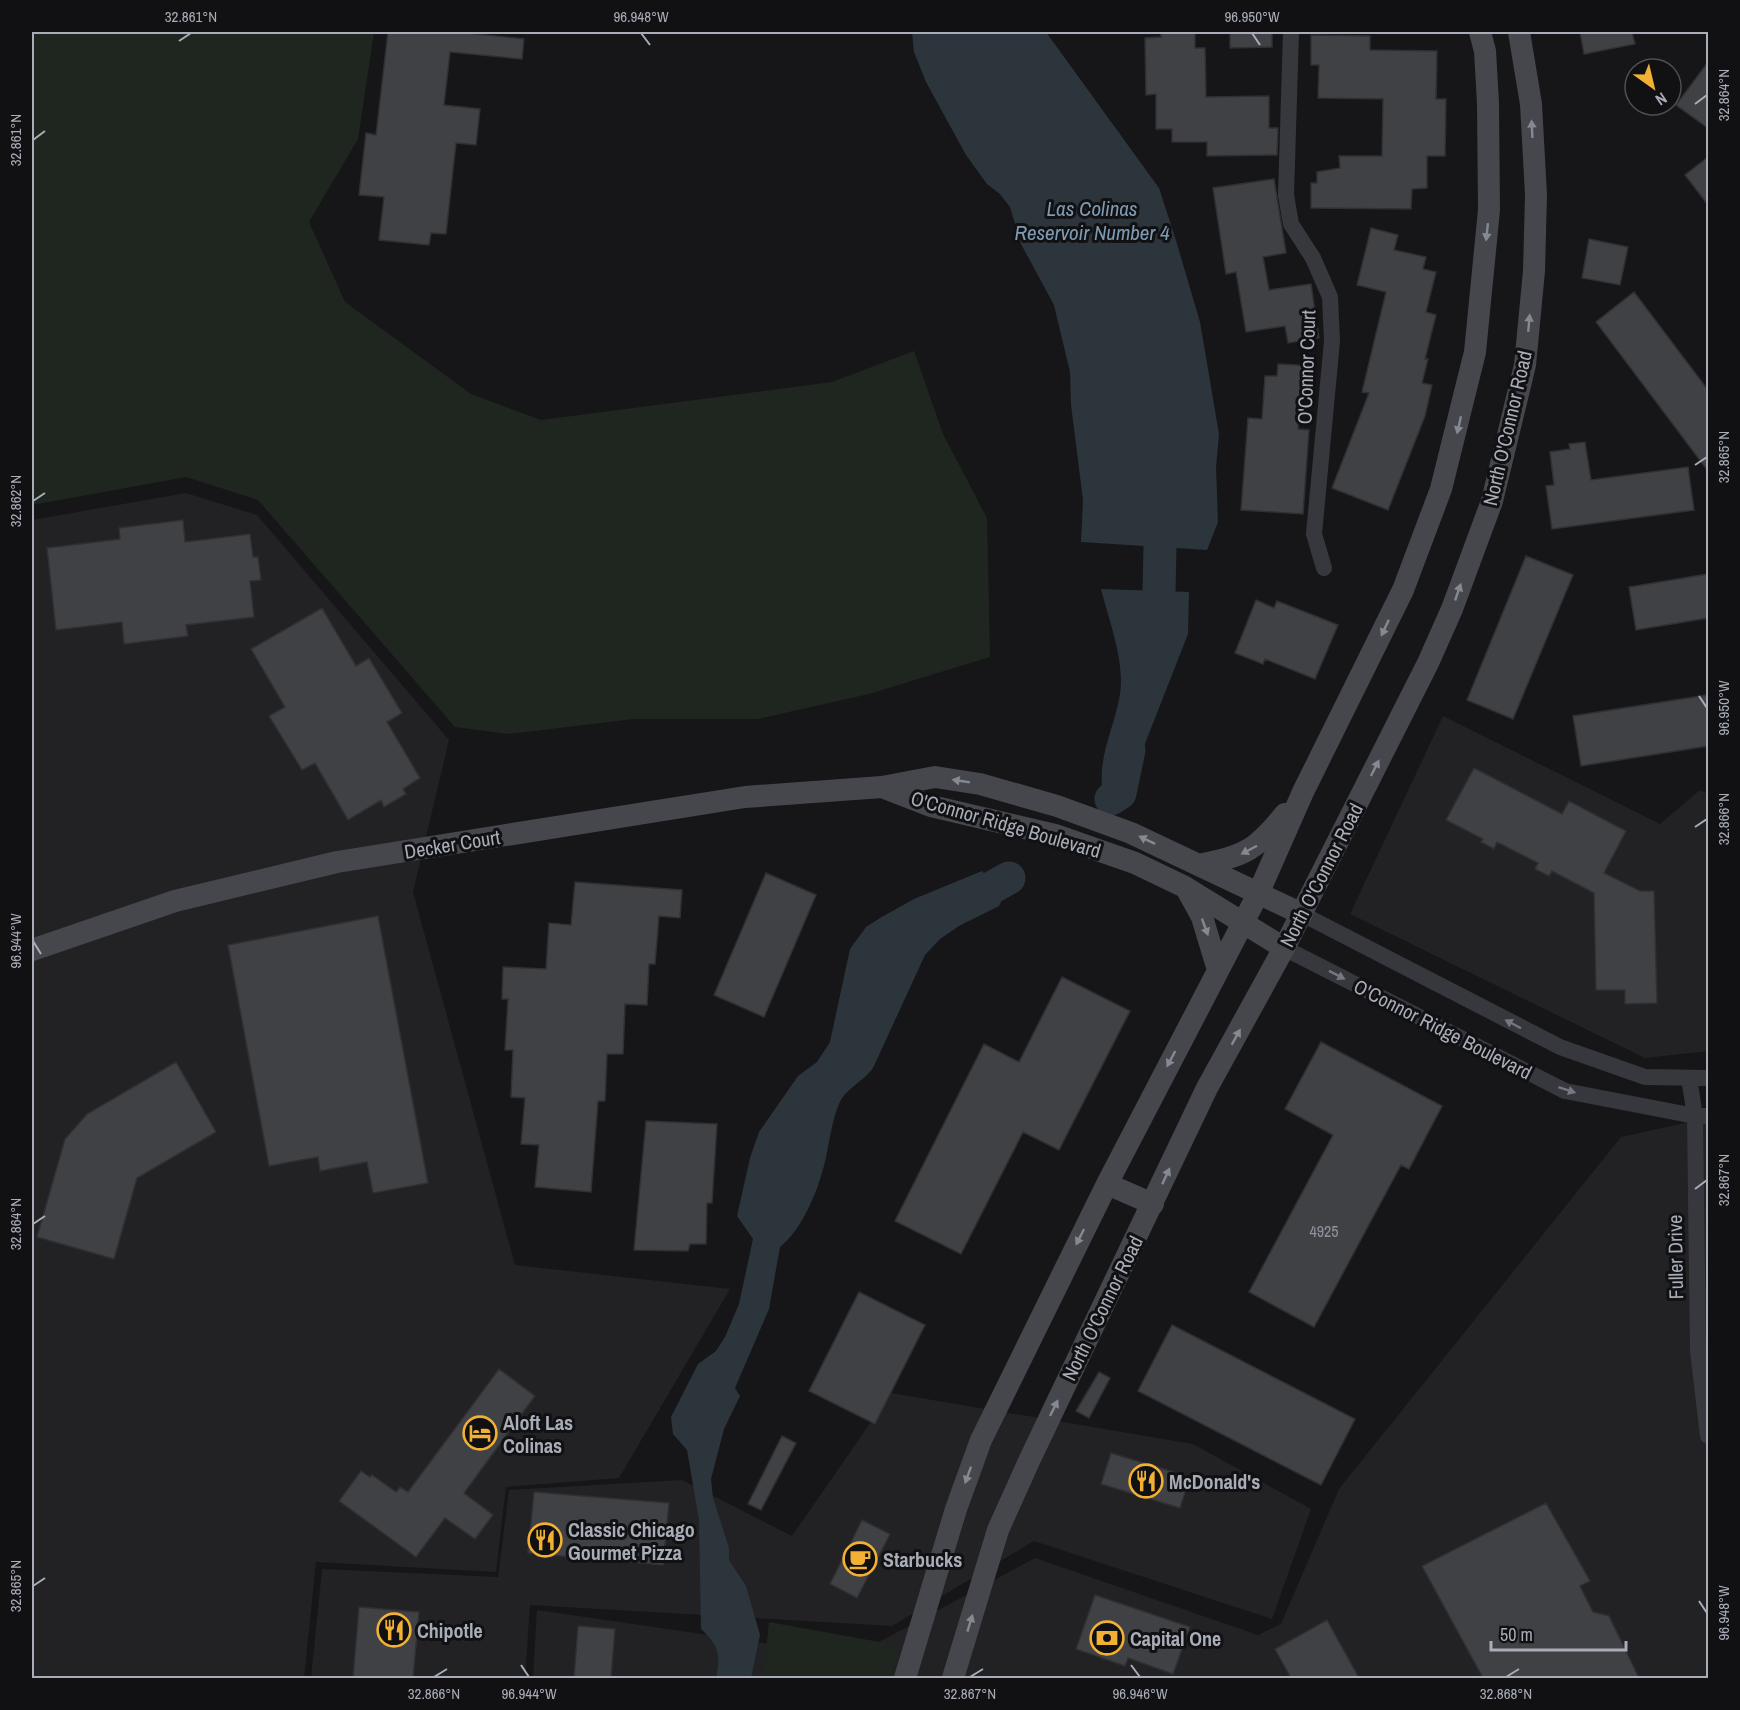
<svg xmlns="http://www.w3.org/2000/svg" width="1740" height="1710" font-family="'Archivo Narrow',sans-serif">
<style>
.built{fill:#222225}
.green{fill:#1e261f}
.water{fill:#2c353c}
.lines{fill:none;stroke-linecap:round;stroke-linejoin:round}
.river{stroke:#2c353c;stroke-width:33}
.building{fill:#404145;stroke:#303034;stroke-width:1.5}
.street{stroke:#37383d;stroke-width:16}
.secondary{stroke:#45474d;stroke-width:22}
.oneway{fill:#858993}
.oneway2{fill:#757881}
.ticks{fill:none;stroke:#a8adb8;stroke-width:2}
.labels{text-anchor:middle;dominant-baseline:central;stroke-width:6;stroke-linejoin:round;paint-order:stroke}
.number-label{font-size:16px;fill:#8e929b}
.street-label{font-size:20px;fill:#a8adb8;stroke:#111113}
.poi-label{font-size:20px;font-weight:bold;fill:#a8adb8;stroke:#111113;text-anchor:start}
.water-label{font-size:21px;font-style:italic;fill:#7f9bb3;stroke:#111113}
.neatline{fill:none;stroke:#a8adb8;stroke-width:2}
.ticks-label{font-size:15px;text-anchor:middle;fill:#a8adb8}
</style>
<rect width="100%" height="100%" fill="#161618"/>
<!-- built -->
<path class="built" d="M186,493L257,515L449,740L413,892L515,1265L730,1289L619,1478L506,1487L496,1572L316,1562L304,1678H32V520Z
M1443,716L1660,824L1700,790L1708,794V1051L1645,1058L1350,914Z
M1708,1118V1678H533L537,1610L853,1656L1035,1558L1258,1635L1281,1624L1339,1489L1621,1137Z
M891,1393L1193,1444L1311,1509L1272,1619L1034,1541L892,1626L530,1605L525,1678H311L322,1569L498,1577L509,1490L682,1480L792,1536Z"/>
<!-- green -->
<path class="green" d="M32,32H374L358,139L309,222L345,302L471,394L541,420L832,382L914,351L943,434L987,518L990,657L869,694L758,719H634L509,734L455,727L258,500L186,477L32,505Z
M769,1622L885,1643L898,1655L890,1678H763Z"/>
<!-- water -->
<path class="water" d="M912,32H1046L1159,188L1175,237L1200,322L1219,434L1216,467L1218,522L1207,550L1081,542L1083,500L1071,405L1070,372L1054,305L1021,244L1010,207L1000,194L987,184L966,155L926,82L914,52Z
M1101,589L1189,592L1188,634L1128,787L1120,793L1102,786C1099,753 1115,726 1120,694C1125,661 1109,621 1101,589Z
M982,871L1004,896L999,906L959,926L940,939L925,955L873,1068C863,1082 845,1089 839,1104C829,1128 829,1153 821,1176C814,1200 799,1232 780,1247L769,1309L735,1388L740,1396L724,1429L711,1479L713,1498L729,1548V1560L746,1586L760,1635L751,1678H716C721,1655 719,1646 701,1629L699,1520L687,1450L673,1434L671,1417L698,1364L716,1351L725,1337L739,1304L753,1239L737,1216L750,1158L759,1132L798,1076L817,1062L830,1042L850,949L866,927L880,918L914,899Z"/>
<g class="lines">
<!-- river -->
<path class="river" d="M1156,502L1160,547L1158,636
M1111,799L1120,793L1129,750
M955,908L1009,878"/>
</g>
<!-- building -->
<path class="building" d="M388,32H457L524,39L522,59L450,52L444,105L480,109L476,145L456,143L446,234L431,233L429,245L379,240L384,197L359,195L366,133L376,135Z
M1161,32H1195V48H1205L1206,97L1269,96V128H1278L1277,155L1207,156V142H1172V129H1156V94L1146,95L1145,38L1161,37Z
M1230,32H1272V47L1230,48Z
M1580,32H1632L1635,44L1584,54Z
M1311,35L1370,36V50L1437,51L1436,99H1446L1445,156H1427V188L1412,189L1411,209L1311,208V183H1317V172L1340,168L1339,156H1382L1383,99L1318,98L1319,65H1311Z
M1708,62V128L1676,105Z
M1708,157V205L1685,175Z
M1274,179L1286,253L1263,257L1269,290L1311,284L1319,338L1288,343L1285,326L1246,332L1236,272L1226,274L1213,188Z
M1371,228L1398,235L1394,250L1426,257L1423,269L1436,272L1426,312L1436,315L1425,359H1428L1422,383L1432,385L1425,416L1388,510L1332,488L1369,393L1362,392L1386,292L1357,285Z
M1589,239L1628,247L1620,285L1582,278Z
M1634,292L1708,390V471L1596,322Z
M1278,364L1314,366L1312,397L1300,396L1298,429L1309,430L1303,514L1241,510L1248,418L1262,419L1265,376H1277Z
M1585,442L1591,480L1688,467L1694,510L1552,529L1546,486L1554,485L1550,452L1570,449L1569,444Z
M183,520L185,542L250,534L253,557H258L261,580L250,581L254,617L186,625L188,636L124,644L122,622L56,630L47,548L120,539L119,528Z
M1526,556L1573,575L1513,719L1467,700Z
M1708,574V618L1636,630L1629,587Z
M1256,600L1274,608L1277,601L1338,625L1315,679L1265,659L1263,664L1235,653Z
M322,608L356,666L369,658L402,713L387,722L420,778L403,789L406,794L384,807L381,800L348,820L315,763L302,770L269,716L285,707L251,649Z
M1708,695V746L1581,766L1573,716Z
M1474,768L1562,814L1569,801L1626,831L1604,873L1640,891H1654L1657,1003L1625,1004V990H1596L1594,893L1552,871L1549,876L1535,869L1538,863L1497,842L1494,849L1481,842L1483,839L1446,820Z
M766,873L816,895L764,1017L714,995Z
M575,882L682,890L680,918L659,916L655,964H649L647,1005L625,1004L623,1054H607L605,1101H598L591,1192L535,1187L539,1145L521,1144L525,1098L511,1097L513,1050H505L508,999H502L503,967L546,969L549,923L571,925Z
M378,916L428,1183L373,1193L367,1162L320,1171L318,1157L269,1166L228,945Z
M1062,977L1130,1011L1059,1150L1023,1132L961,1254L895,1221L984,1044L1019,1062Z
M1321,1042L1442,1106L1409,1169L1401,1165L1314,1327L1249,1292L1333,1135L1285,1109Z
M176,1062L216,1132L137,1178L114,1259L37,1237L65,1139L87,1114Z
M646,1121L717,1124L712,1203H707L706,1244H690L688,1251L634,1250Z
M859,1292L925,1325L875,1424L809,1391Z
M1172,1325L1355,1419L1321,1485L1138,1391Z
M499,1369L535,1396L464,1493L493,1515L475,1539L445,1518L416,1557L339,1501L361,1471L370,1477L372,1475L396,1492L400,1487L408,1492Z
M1099,1372L1110,1378L1089,1418L1076,1411Z
M782,1436L796,1443L761,1510L748,1504Z
M1111,1453L1190,1477L1180,1508L1101,1484Z
M534,1492L669,1503L663,1565L528,1553Z
M1546,1503L1590,1581L1580,1586L1593,1612L1609,1616L1639,1678H1483L1422,1566Z
M862,1520L890,1534L857,1598L830,1584Z
M1095,1595L1190,1627L1173,1674L1128,1658L1125,1666L1076,1649Z
M359,1607L419,1612L413,1678H353Z
M1327,1620L1359,1678H1291L1275,1649Z
M578,1626L615,1629L611,1678H574Z"/>
<g class="lines">
<!-- street -->
<path class="street" d="M1291,32L1286,195L1291,224L1313,258L1330,297L1332,341L1314,534L1324,568
M1302,914L1560,1047L1645,1077L1708,1078
M1284,948L1565,1091L1695,1116H1708
M1689,1078L1695,1116L1698,1351L1708,1436"/>
<!-- secondary -->
<path class="secondary" d="M882,787L931,806L1055,835L1135,863L1185,887L1284,948
M1199,865C1246,855 1255,851 1285,814
M1186,888L1202,917L1218,970
M32,950L175,901L337,862L745,797L882,787L935,777L980,784L1057,806L1131,833L1302,914
M1107,1184L1153,1204
M905,1678L956,1509L981,1440L1107,1184L1258,894L1303,792L1403,590L1441,489L1475,352L1489,210L1488,103L1485,51L1480,32
M953,1678L998,1530L1029,1461L1207,1088L1284,948L1428,663L1452,609L1492,501L1525,365L1534,271L1536,195L1531,104L1519,32"/>
</g>
<!-- one-way arrows -->
<defs><path id="oneway-solid" d="M-6-.8H1V-3.2L6.5 0L1 3.2V.8H-6Z" transform="scale(1.5)"/></defs>
<g class="oneway">
<use href="#oneway-solid" transform="translate(1532 129) rotate(-93)"/>
<use href="#oneway-solid" transform="translate(1487 232) rotate(96)"/>
<use href="#oneway-solid" transform="translate(1529 323) rotate(-85)"/>
<use href="#oneway-solid" transform="translate(1459 425) rotate(103)"/>
<use href="#oneway-solid" transform="translate(1458 592) rotate(-71)"/>
<use href="#oneway-solid" transform="translate(1385 628) rotate(115)"/>
<use href="#oneway-solid" transform="translate(1375 768) rotate(-63)"/>
<use href="#oneway-solid" transform="translate(961 781) rotate(-171)"/>
<use href="#oneway-solid" transform="translate(1147 840) rotate(-154)"/>
<use href="#oneway-solid" transform="translate(1249 850) rotate(152)"/>
<use href="#oneway-solid" transform="translate(1205 927) rotate(70)"/>
<use href="#oneway-solid" transform="translate(1236 1037) rotate(-61)"/>
<use href="#oneway-solid" transform="translate(1171 1059) rotate(118)"/>
<use href="#oneway-solid" transform="translate(1166 1176) rotate(-65)"/>
<use href="#oneway-solid" transform="translate(1080 1237) rotate(117)"/>
<use href="#oneway-solid" transform="translate(1054 1408) rotate(-64)"/>
<use href="#oneway-solid" transform="translate(968 1475) rotate(110)"/>
<use href="#oneway-solid" transform="translate(970 1623) rotate(-73)"/>
</g>
<g class="oneway2">
<use href="#oneway-solid" transform="translate(1337 975) rotate(27)"/>
<use href="#oneway-solid" transform="translate(1513 1024) rotate(-152)"/>
<use href="#oneway-solid" transform="translate(1567 1090) rotate(18)"/>
</g>
<!-- ticks -->
<path class="ticks" d="M641,33L650,45M1252,33L1260,45M179,41L191,33M1695,104L1707,95M33,140L45,131M1695,465L1707,457M33,501L45,493M1699,696L1707,708M1695,827L1707,819M33,941L41,954M1695,1189L1707,1180M33,1224L45,1216M33,1586L45,1578M1699,1601L1707,1613M521,1665L529,1677M1131,1665L1140,1677M434,1677L447,1669M970,1677L983,1669M1506,1677L1519,1669"/>
<!-- icons -->
<defs>
<symbol id="hotel-ring" viewBox="-11 -11 22 22"><circle r="9.5" fill="#111113" stroke="#f2b134" stroke-width="1.5"/><path d="M-6-4.5h1.5V1H6V5H4.5V3h-9V5H-6ZM-4 0a1.8 1.8 0 1 1 3.6 0ZM.5 0V-2.5h3Q6-2.5 6 0Z" fill="#f2b134"/></symbol>
<symbol id="restaurant-ring" viewBox="-11 -11 22 22"><circle r="9.5" fill="#111113" stroke="#f2b134" stroke-width="1.5"/><path d="M-5-6h1v4h1v-4h1v4h1v-4h1v5L-1.5 .5V6h-2V.5L-5-1ZM5-6V6H3V1.5H1.5Q1.5-4 5-6Z" fill="#f2b134"/></symbol>
<symbol id="cafe-ring" viewBox="-11 -11 22 22"><circle r="9.5" fill="#111113" stroke="#f2b134" stroke-width="1.5"/><path d="M-5.5-4.5H6V0H3Q3 3.5 0 3.5H-2.5Q-5.5 3.5-5.5 0ZM3-3.2v2h1.7v-2ZM-6 4.5H4V6H-6Z" fill="#f2b134"/></symbol>
<symbol id="bank-ring" viewBox="-11 -11 22 22"><circle r="9.5" fill="#111113" stroke="#f2b134" stroke-width="1.5"/><path d="M-6-4H6V4H-6ZM0-2.3a2.3 2.3 0 1 0 0 4.6a2.3 2.3 0 1 0 0-4.6Z" fill="#f2b134"/></symbol>
</defs>
<g fill-rule="evenodd">
<use href="#hotel-ring" x="461" y="1414" width="38" height="38"/>
<use href="#restaurant-ring" x="1127" y="1462" width="38" height="38"/>
<use href="#restaurant-ring" x="526" y="1521" width="38" height="38"/>
<use href="#cafe-ring" x="841" y="1540" width="38" height="38"/>
<use href="#restaurant-ring" x="375" y="1611" width="38" height="38"/>
<use href="#bank-ring" x="1088" y="1619" width="38" height="38"/>
</g>
<g class="labels">
<!-- number labels -->
<g class="number-label">
<text x="1324" y="1231">4925</text>
</g>
<!-- street labels -->
<g class="street-label">
<text transform="translate(1306 367) rotate(-88)">O'Connor Court</text>
<text transform="translate(1507 428) rotate(-77)">North O'Connor Road</text>
<text transform="translate(1006 824) rotate(16)">O'Connor Ridge Boulevard</text>
<text transform="translate(452 844) rotate(-9)">Decker Court</text>
<text transform="translate(1321 875) rotate(-63)">North O'Connor Road</text>
<text transform="translate(1443 1029) rotate(27)">O'Connor Ridge Boulevard</text>
<text transform="translate(1675 1257) rotate(-91)">Fuller Drive</text>
<text transform="translate(1102 1308) rotate(-64)">North O'Connor Road</text>
</g>
<!-- poi labels -->
<g class="poi-label">
<text x="503" y="1422">Aloft Las<tspan x="503" dy="23">Colinas</tspan></text>
<text x="1169" y="1481">McDonald's</text>
<text x="568" y="1529">Classic Chicago<tspan x="568" dy="23">Gourmet Pizza</tspan></text>
<text x="883" y="1559">Starbucks</text>
<text x="417" y="1630">Chipotle</text>
<text x="1130" y="1638">Capital One</text>
</g>
<!-- water labels -->
<g class="water-label">
<text x="1092" y="208">Las Colinas<tspan x="1092" dy="24">Reservoir Number 4</tspan></text>
</g>
</g>
<!-- border -->
<rect width="1740" height="1710" fill="none" stroke="#111113" stroke-width="66"/>
<!-- north arrow -->
<g transform="translate(1653 87) rotate(146)"><circle r="28" fill="#111113" stroke="#4d4f55" stroke-width="1.5"/>
<path d="M0-4.5L10 22L0 15L-10 22Z" fill="#f2b134"/>
<text y="-9" font-size="16" font-weight="bold" text-anchor="middle" fill="#a8adb8">N</text>
</g>
<!-- scale -->
<path d="M1491 1641v9h135v-9" fill="none" stroke="#a8adb8" stroke-width="3"/>
<text x="1500" y="1641" font-size="18" fill="#a8adb8" stroke="#111113" stroke-width="4.5" paint-order="stroke">50 m</text>
<rect x="33" y="33" width="1674" height="1644" class="neatline"/>
<g class="ticks-label">
<text x="191" y="22">32.861°N</text>
<text x="641" y="22">96.948°W</text>
<text x="1252" y="22">96.950°W</text>
<text transform="translate(1724 95) rotate(-90)" y="5">32.864°N</text>
<text transform="translate(16 140) rotate(-90)" y="5">32.861°N</text>
<text transform="translate(1724 457) rotate(-90)" y="5">32.865°N</text>
<text transform="translate(16 501) rotate(-90)" y="5">32.862°N</text>
<text transform="translate(1724 708) rotate(-90)" y="5">96.950°W</text>
<text transform="translate(1724 819) rotate(-90)" y="5">32.866°N</text>
<text transform="translate(16 941) rotate(-90)" y="5">96.944°W</text>
<text transform="translate(1724 1180) rotate(-90)" y="5">32.867°N</text>
<text transform="translate(16 1224) rotate(-90)" y="5">32.864°N</text>
<text transform="translate(16 1586) rotate(-90)" y="5">32.865°N</text>
<text transform="translate(1724 1613) rotate(-90)" y="5">96.948°W</text>
<text x="434" y="1699">32.866°N</text>
<text x="529" y="1699">96.944°W</text>
<text x="970" y="1699">32.867°N</text>
<text x="1140" y="1699">96.946°W</text>
<text x="1506" y="1699">32.868°N</text>
</g>
</svg>
